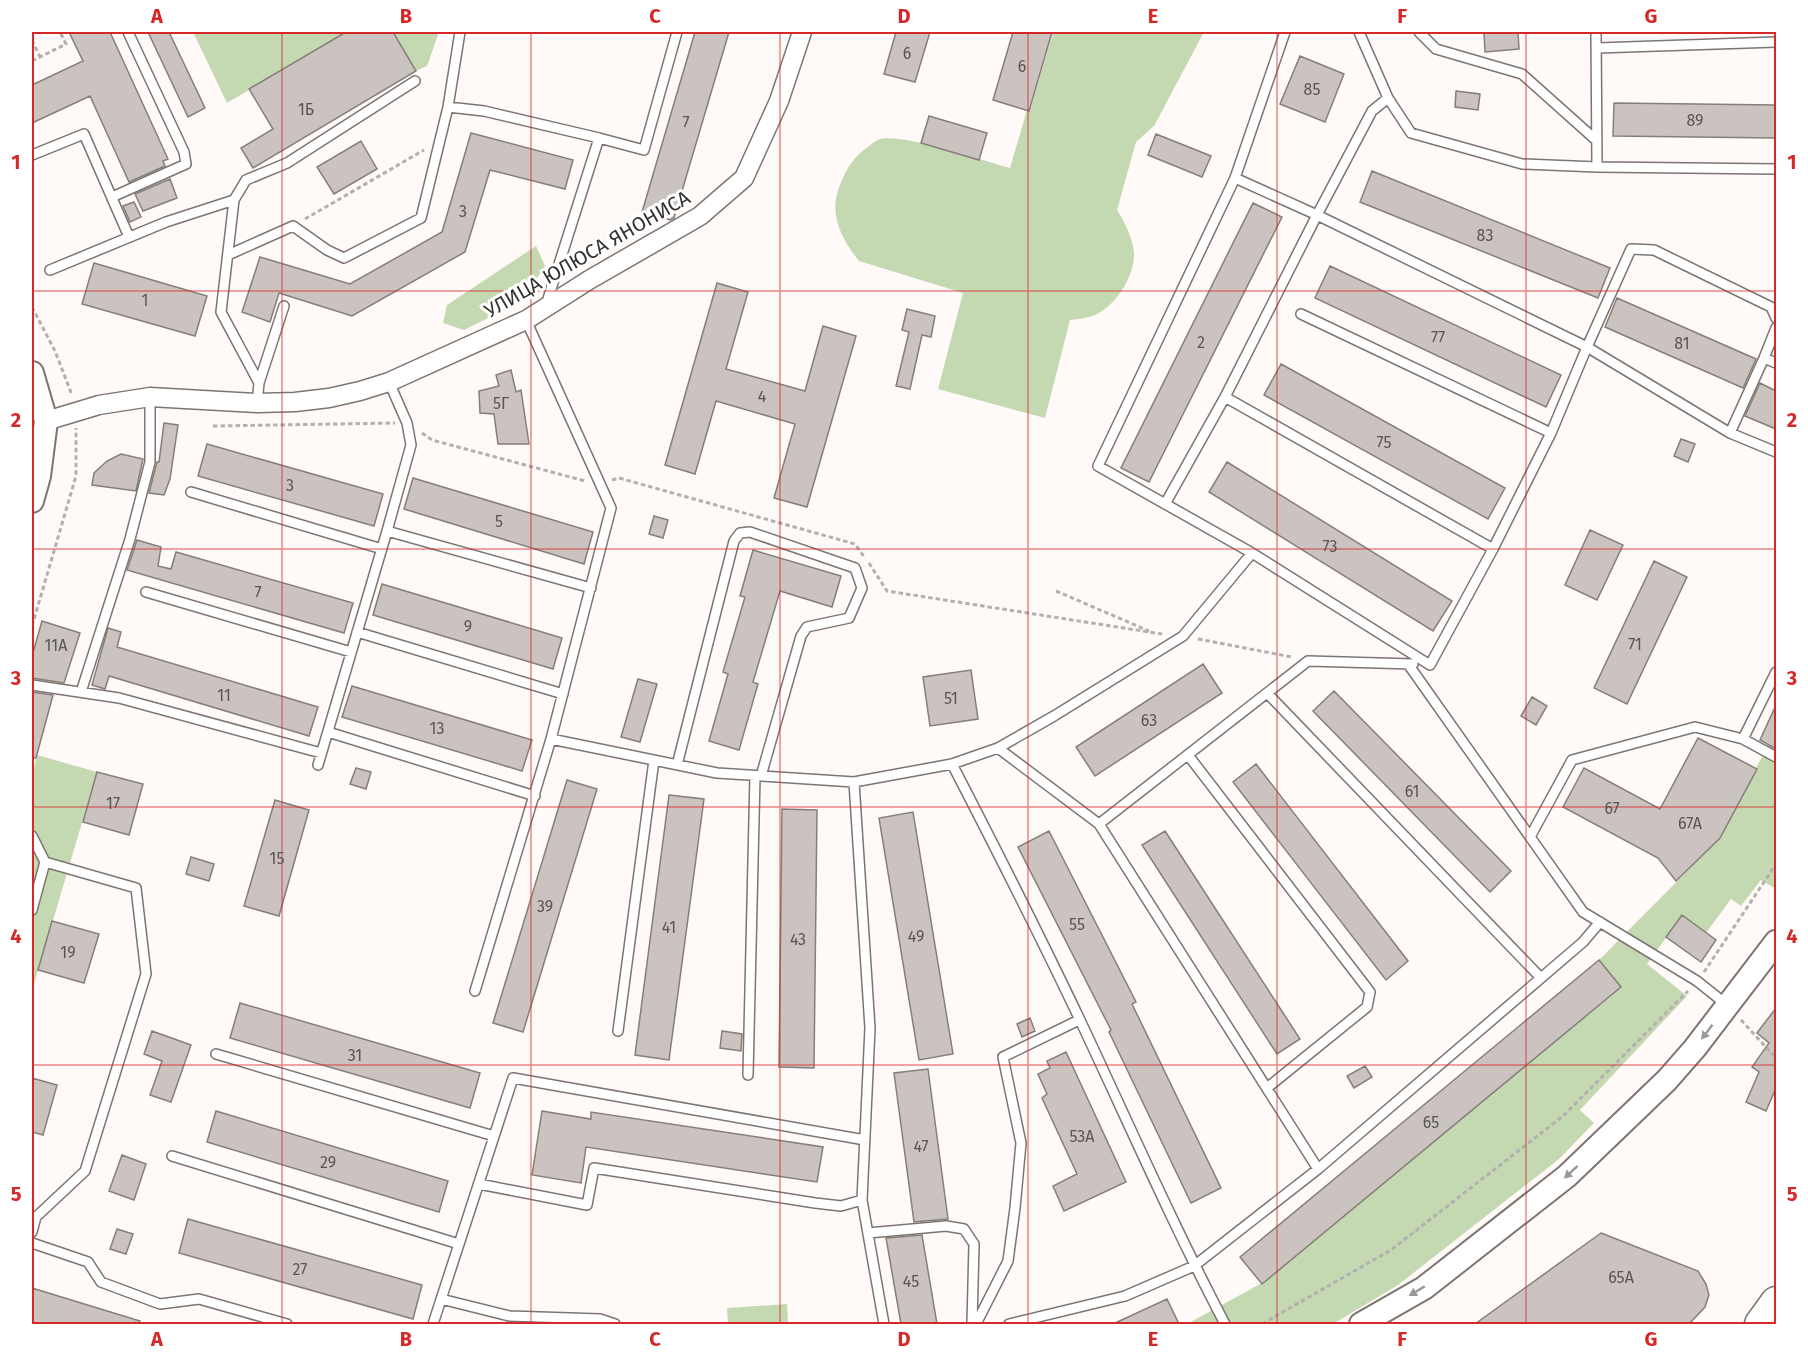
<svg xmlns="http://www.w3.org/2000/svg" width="1808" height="1356" font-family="'Fira Sans',sans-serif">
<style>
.green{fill:#c4d8b1}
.building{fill:#cbc3bf;stroke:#857e7a;stroke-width:1.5}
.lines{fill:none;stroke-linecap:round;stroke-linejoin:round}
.service-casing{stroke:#7c7572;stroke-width:12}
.minor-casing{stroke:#7c7572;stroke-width:21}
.tertiary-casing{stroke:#7c7572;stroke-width:26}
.trunk-casing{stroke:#7c7572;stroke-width:33}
.path{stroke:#b4b0ae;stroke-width:3;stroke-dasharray:4.5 3;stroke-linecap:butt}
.service{stroke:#fff;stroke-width:9}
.minor{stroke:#fff;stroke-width:18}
.tertiary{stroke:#fff;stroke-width:22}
.trunk{stroke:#fff;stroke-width:30}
.oneway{fill:#9a9898}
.grid{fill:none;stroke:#d62828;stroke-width:1.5;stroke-opacity:0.55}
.labels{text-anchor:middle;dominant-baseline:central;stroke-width:6;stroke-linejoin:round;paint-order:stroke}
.number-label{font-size:16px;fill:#5a5654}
.street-label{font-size:20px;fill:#343130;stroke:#fff}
.neatline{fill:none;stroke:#d62828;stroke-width:2}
.grid-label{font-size:20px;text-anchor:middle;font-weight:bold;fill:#d62828}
</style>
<rect width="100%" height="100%" fill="#fffaf8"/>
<!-- green -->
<path class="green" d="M193,32H346L227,103Z
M393,32H439L427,66L416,71Z
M1053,32H1204L1154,126L1136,142L1117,210C1125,222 1133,239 1134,253C1135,275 1117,304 1097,314C1089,318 1079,319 1070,320L1045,418L938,389L963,293L859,261C841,239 828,213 840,185C847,168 853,157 869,146C872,144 876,140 880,139C904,133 982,160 1010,168L1027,110L1030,111Z
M536,246L545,266L522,301L464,330L443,323L447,305Z
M1768,745L1776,749V889L1761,880L1741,906L1731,899L1706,933L1682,916L1647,964L1687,996L1580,1110L1594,1123L1559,1159L1398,1285L1333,1324H1187L1262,1283L1621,987L1599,960L1720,838Z
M37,755L97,772L32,991V776Z
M787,1304L788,1324H728L727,1308Z"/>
<!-- building -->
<path class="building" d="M69,32H110L168,159L163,161L165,166L129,182L90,96L32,123V85L83,61Z
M148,32H169L205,108L188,117Z
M346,32H393L416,71L253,168L241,148L273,129L249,89Z
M695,32H729L674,218L670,220L642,212Z
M896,32H930L915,82L884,74Z
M1013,32H1052L1029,111L993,100Z
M1484,32H1518L1519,49L1485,52Z
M1300,56L1344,74L1325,122L1280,104Z
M1456,91L1480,94L1478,110L1455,107Z
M1614,103L1776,105V138L1613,136Z
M929,116L987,133L979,160L921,143Z
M471,133L573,160L565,189L490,170L465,252L352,316L279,293L270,322L242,312L260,257L350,284L442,232Z
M1156,134L1211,156L1202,177L1148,155Z
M361,141L377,169L334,194L317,167Z
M1372,171L1610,268L1598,298L1360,202Z
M170,179L177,198L143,211L135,194Z
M134,202L141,217L130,222L123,206Z
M1253,203L1282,217L1149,482L1121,468Z
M94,263L207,296L195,336L82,304Z
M1330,266L1561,375L1546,407L1315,298Z
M717,283L748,292L726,369L805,391L823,326L856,336L807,507L774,498L795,424L716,401L695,474L665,465Z
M1617,298L1756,359L1743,388L1605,327Z
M907,309L935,316L931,337L922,335L910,389L896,386L909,332L902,330Z
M1281,364L1505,488L1488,519L1264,395Z
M511,370L516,392L521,390L529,444H498L494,414L480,413L479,391L499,386L496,375Z
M1760,383L1776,391V429L1745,416Z
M164,423L178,425L170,479L164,495L149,493L157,462H159Z
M1681,439L1695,444L1688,462L1674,456Z
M207,444L383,494L374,526L198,476Z
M121,454L143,459L136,491L92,485L94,473L107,461Z
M1227,462L1452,601L1433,631L1209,492Z
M413,478L593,532L584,564L404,509Z
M654,516L668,520L663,538L649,534Z
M1590,530L1623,545L1597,600L1565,585Z
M137,540L161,547L158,566L171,569L176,552L353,603L344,633L127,570Z
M753,550L841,576L832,607L780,591L753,682L758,684L739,750L709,741L728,674L723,672L745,597L740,596Z
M1654,561L1687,577L1627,704L1594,688Z
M382,584L562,638L553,669L373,615Z
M42,621L80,633L64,683L32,678V656Z
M108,628L121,632L117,647L318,707L309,736L109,676L105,689L92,685Z
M1203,664L1222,693L1095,776L1076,747Z
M971,670L978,719L930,726L923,677Z
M638,679L657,684L640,742L621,737Z
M352,686L532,740L522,771L342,717Z
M1334,691L1511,871L1490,892L1313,711Z
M32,692L53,695L36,758H32Z
M1532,697L1547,706L1536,725L1521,716Z
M1776,705V749L1760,740Z
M1698,738L1757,769L1720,838L1676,881L1658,858L1563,807L1584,768L1660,809Z
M1256,764L1408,961L1386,980L1233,782Z
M356,768L371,772L366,789L350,784Z
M97,772L143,784L129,835L83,822Z
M567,780L597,789L523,1032L493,1023Z
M669,795L704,799L669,1060L635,1055Z
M275,800L309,810L279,916L244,906Z
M782,809L817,810L814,1068L779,1067Z
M913,812L953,1054L919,1060L879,818Z
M1049,831L1136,1002L1132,1004L1221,1188L1191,1203L1109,1032L1111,1030L1018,847Z
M1165,831L1300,1039L1277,1054L1142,845Z
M191,857L214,864L209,881L186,874Z
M1682,915L1716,940L1701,962L1666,937Z
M52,921L99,934L84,983L38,970Z
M1599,960L1621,987L1262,1284L1240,1257Z
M240,1003L480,1073L470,1108L230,1038Z
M1776,1008V1088L1766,1111L1746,1102L1759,1072L1752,1067L1769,1043L1757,1033Z
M1030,1018L1035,1031L1022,1037L1017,1024Z
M152,1031L191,1045L171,1102L150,1095L162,1061L144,1054Z
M722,1031L742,1034L741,1051L720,1048Z
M1066,1052L1126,1182L1064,1211L1053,1186L1077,1174L1042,1098L1047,1094L1038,1074L1050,1068L1047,1061Z
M1365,1066L1372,1077L1354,1088L1347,1076Z
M928,1069L948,1219L914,1222L894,1073Z
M32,1078L57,1085L43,1135L32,1132Z
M216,1111L448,1181L439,1212L207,1142Z
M542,1111L591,1119V1112L823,1147L817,1182L586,1147L581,1183L532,1175Z
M122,1155L146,1164L134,1200L109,1191Z
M188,1219L422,1285L413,1319L179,1253Z
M117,1229L133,1234L126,1254L110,1249Z
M1601,1233L1698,1271L1706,1284L1709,1295L1705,1307L1689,1324H1475Z
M922,1235L937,1324H901L886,1238Z
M32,1288L140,1321L139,1324H32Z
M1167,1299L1179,1324H1113Z"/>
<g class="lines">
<defs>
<path id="service" d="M1359,32L1388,98L1411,133L1522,164L1597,167L1596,32
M1419,32L1436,49L1522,74L1597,141
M1597,48L1776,42
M1388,98L1372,111L1317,215L1587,347L1551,433
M448,107L484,111L599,138
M32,155L84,134L129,237
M1597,167L1776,169
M1235,178L1285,32
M112,197L186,164L184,152L128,32
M234,200L246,180L287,163L415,81
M228,255L293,226L327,250L344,258L421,218L448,107L460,32
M50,270L166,222L234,200L221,312L259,383L257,403
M546,305L599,138L644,150L677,32
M1301,314L1551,433L1493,549
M1764,358L1776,328
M1776,363L1764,358L1730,433L1776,452
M259,383L284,306
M1730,433L1587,347L1631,249L1654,250L1771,307L1776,318
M191,492L382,549
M1165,504L1225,397
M387,531L591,588
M1252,553L1098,466L1235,178L1317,215L1225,397L1493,549L1430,665
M146,592L351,652
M357,632L563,694
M1408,664L1583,912L1697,981L1727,1005
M32,685L119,698L321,753
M81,692L130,539L150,462V397
M1267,693L1541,978
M328,732L535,796
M551,739L717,773L854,782
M1743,739L1776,757
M998,748L1099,824L1318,1169
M1188,755L1370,992L1367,1007L1267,1088
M952,764C996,849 1039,934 1080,1020C1128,1122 1173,1225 1225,1324
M318,765L387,531L411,445L407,423L389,382
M677,765L734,541L740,533L750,532L855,568L862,588L849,618L807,627L801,636L761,776
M1099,824L1308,661L1413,664
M32,836L45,862L136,888L146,974L85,1171L36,1217L32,1232
M1530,837L1572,760L1695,727L1743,739L1776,672
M32,910L45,862
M475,991L551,739L611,508L526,320
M618,1031L654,760
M216,1054L494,1136
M748,1075L755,776
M172,1156L459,1244
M479,1184L587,1205L594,1168L815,1203L841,1206L862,1200
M868,1233L946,1226L964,1229L974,1244L972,1324
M32,1243L88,1262L101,1282L160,1304L199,1299L287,1324
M441,1299L509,1316L600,1319L615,1324
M433,1324L513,1078L865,1140
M884,1324L862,1200L870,1028L854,782L952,764L998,748L1054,716L1183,636L1252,553L1430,665
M976,1324L1008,1261L1015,1208L1021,1143L1003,1057L1079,1020
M1009,1324L1125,1296L1194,1266L1318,1169L1583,942L1600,922"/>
<path id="minor" d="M46,421L99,405L150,397L257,403L295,402L329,398L360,391L389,382L526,320L589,280L700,216L744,178L779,101L802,32"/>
<path id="tertiary" d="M32,373L46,421L39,476L32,501
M1361,1324L1424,1288L1567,1176L1667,1080L1695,1048L1776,942"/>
<path id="trunk" d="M1760,1324L1776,1302"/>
</defs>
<!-- service casing -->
<use href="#service" class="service-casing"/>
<!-- minor casing -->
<use href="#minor" class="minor-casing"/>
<!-- tertiary casing -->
<use href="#tertiary" class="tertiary-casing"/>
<!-- trunk casing -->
<use href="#trunk" class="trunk-casing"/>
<!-- path -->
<path class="path" d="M32,40L40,57
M32,61L66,44L60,32
M305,219L424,150
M32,307L55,351L72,395
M213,426L395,423
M422,433L432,440L585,481
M612,480L619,478L855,544L865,558
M869,563L887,591L1162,634
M1056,591L1149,631
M32,626L76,476V428
M1198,639L1292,657
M1704,972L1776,864
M1741,1020L1776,1058
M1262,1324L1391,1250L1563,1116L1688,991"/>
<!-- service -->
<use href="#service" class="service"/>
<!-- minor -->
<use href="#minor" class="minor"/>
<!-- tertiary -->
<use href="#tertiary" class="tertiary"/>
<!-- trunk -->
<use href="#trunk" class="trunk"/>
</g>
<!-- one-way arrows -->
<defs><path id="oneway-solid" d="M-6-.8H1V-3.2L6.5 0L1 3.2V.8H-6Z" transform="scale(1.5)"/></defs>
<g class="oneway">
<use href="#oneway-solid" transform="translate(1707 1032) rotate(127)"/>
<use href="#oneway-solid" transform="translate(1571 1172) rotate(137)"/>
<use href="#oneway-solid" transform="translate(1417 1291) rotate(149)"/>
</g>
<!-- grid -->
<path class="grid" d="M282,32V1324M531,32V1324M780,32V1324M1028,32V1324M1277,32V1324M1526,32V1324M32,291H1776M32,549H1776M32,807H1776M32,1065H1776"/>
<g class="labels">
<!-- number labels -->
<g class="number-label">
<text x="907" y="53">6</text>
<text x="1022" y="66">6</text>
<text x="1312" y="89">85</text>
<text x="306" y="109">1Б</text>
<text x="1695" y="120">89</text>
<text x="686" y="122">7</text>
<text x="463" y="211">3</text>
<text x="1485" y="235">83</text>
<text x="145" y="300">1</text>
<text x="1438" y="337">77</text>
<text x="1201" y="342">2</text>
<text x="1682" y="343">81</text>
<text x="762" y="396">4</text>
<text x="501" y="403">5Г</text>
<text x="1384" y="442">75</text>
<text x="290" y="485">3</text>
<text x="499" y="521">5</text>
<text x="1330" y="546">73</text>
<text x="258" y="592">7</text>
<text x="468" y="626">9</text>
<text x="1635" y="644">71</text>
<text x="56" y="645">11А</text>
<text x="224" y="695">11</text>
<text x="951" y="698">51</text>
<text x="1149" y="720">63</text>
<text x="437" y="728">13</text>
<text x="1412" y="791">61</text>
<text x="113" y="803">17</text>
<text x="1612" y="808">67</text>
<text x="1690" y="823">67А</text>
<text x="277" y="858">15</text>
<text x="545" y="906">39</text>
<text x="1077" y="924">55</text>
<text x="669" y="927">41</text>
<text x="916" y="936">49</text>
<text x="798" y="939">43</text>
<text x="68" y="952">19</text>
<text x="355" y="1055">31</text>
<text x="1431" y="1122">65</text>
<text x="1082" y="1136">53А</text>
<text x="921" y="1146">47</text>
<text x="328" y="1162">29</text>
<text x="300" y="1269">27</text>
<text x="1621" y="1277">65А</text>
<text x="911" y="1281">45</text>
</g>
<!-- street labels -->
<g class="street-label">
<text transform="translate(587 254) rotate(-30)">УЛИЦА ЮЛЮСА ЯНОНИСА</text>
</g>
</g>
<!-- border -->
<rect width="1808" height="1356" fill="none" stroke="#ffffff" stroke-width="66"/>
<rect x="33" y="33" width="1742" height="1290" class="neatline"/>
<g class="grid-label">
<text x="157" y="23">A</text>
<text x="406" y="23">B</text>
<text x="655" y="23">C</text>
<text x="904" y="23">D</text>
<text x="1153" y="23">E</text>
<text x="1402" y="23">F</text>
<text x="1651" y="23">G</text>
<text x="16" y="169">1</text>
<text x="1792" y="169">1</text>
<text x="16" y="427">2</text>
<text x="1792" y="427">2</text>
<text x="16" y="685">3</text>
<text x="1792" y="685">3</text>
<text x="16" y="943">4</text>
<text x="1792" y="943">4</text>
<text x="16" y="1201">5</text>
<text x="1792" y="1201">5</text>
<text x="157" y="1346">A</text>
<text x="406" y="1346">B</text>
<text x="655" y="1346">C</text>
<text x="904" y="1346">D</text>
<text x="1153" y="1346">E</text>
<text x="1402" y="1346">F</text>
<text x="1651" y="1346">G</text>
</g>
</svg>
